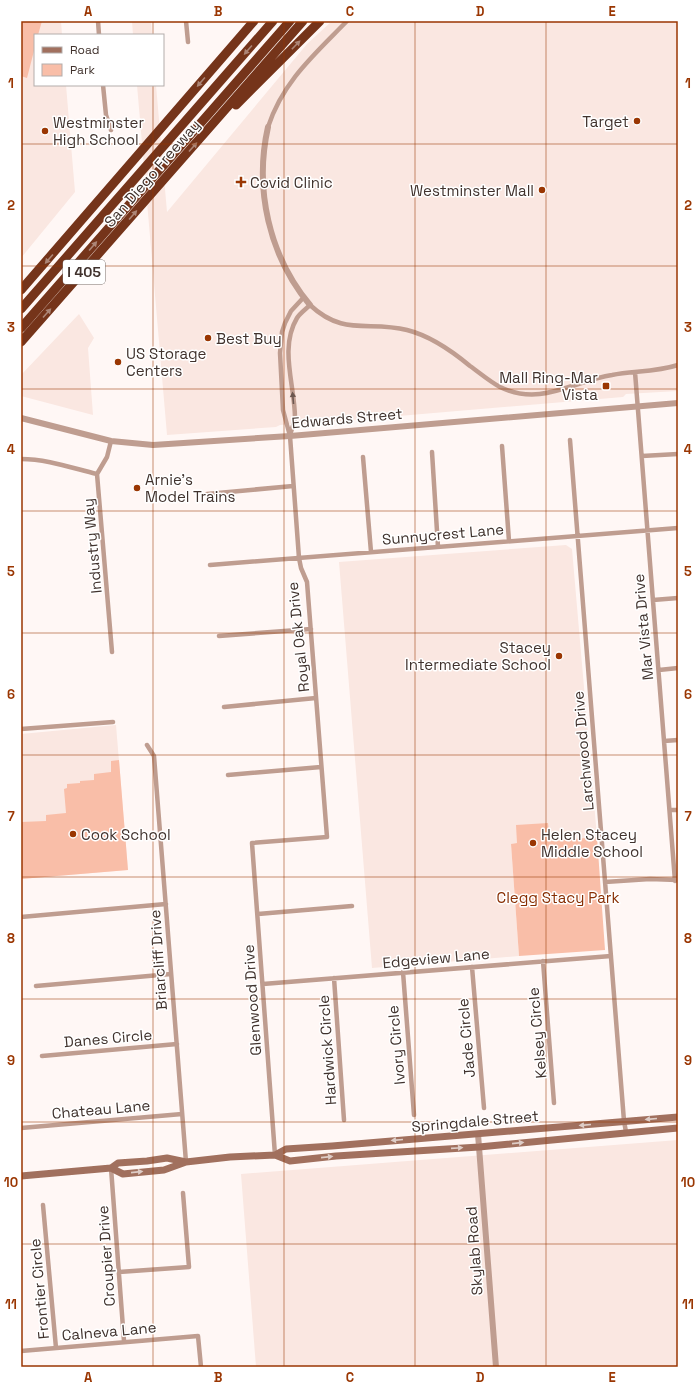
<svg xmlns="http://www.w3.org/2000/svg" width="699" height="1388" font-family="'Space Grotesk',sans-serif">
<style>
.built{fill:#fae7e1}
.green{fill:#f9bea8}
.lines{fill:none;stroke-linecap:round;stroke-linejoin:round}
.minor{stroke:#bf9d90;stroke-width:4.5}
.tertiary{stroke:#bf9d90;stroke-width:6}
.secondary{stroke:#a1705e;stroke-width:7}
.motorway{stroke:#75341a;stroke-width:9}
.oneway{fill:#ac8576}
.oneway2{fill:#6c5750}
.oneway3{fill:#decdc7}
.grid{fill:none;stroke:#9a3602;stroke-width:1;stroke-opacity:0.55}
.poi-dot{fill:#9a3602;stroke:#fff;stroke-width:1.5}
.labels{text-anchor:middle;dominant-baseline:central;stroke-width:3;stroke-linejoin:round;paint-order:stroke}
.shield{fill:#fff;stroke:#79706c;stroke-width:1}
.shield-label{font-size:14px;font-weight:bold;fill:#40322d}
.poi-label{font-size:15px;fill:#40322d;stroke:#fff;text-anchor:start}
.street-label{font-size:15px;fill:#40322d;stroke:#fff}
.park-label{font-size:15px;fill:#882f04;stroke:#fff}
.neatline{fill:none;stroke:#9a3602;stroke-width:1.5}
.grid-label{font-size:13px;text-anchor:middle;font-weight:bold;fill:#9a3602}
</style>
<rect width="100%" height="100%" fill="#fff7f5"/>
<!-- built -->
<path class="built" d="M21,21H61L62,35H35V85H66L75,192L21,258Z
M132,21H151L152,35H133Z
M332,21H678V391L626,394L623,397L305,424L302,423L280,425L276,427L167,435L137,85H156L167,212L307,44Z
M79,314L94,338L88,348L93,415L21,396V375Z
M566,545L572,549L597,837L511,844L519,956L372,968L339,562Z
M116,725L128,870L21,879V734Z
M678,1140V1367H256L241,1174Z"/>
<!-- green -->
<path class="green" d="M21,21H42L38,35H35V47L27,78L21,76Z
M119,760L128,870L21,879V822L46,821V815L66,813L64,789L67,788V784L80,783V781L94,780V774L111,772V761Z
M548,823L550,841L597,837L605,950L519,956L511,844L517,843L516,825Z"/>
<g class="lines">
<!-- minor -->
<path class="minor" d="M98,21L99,35
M186,21L188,42
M103,85L106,115L111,130
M268,127C283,81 315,54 347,21
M635,372L675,881
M290,436C291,430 294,424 295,418C295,386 279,348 297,318C300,313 306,309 310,305C344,337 369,320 407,330C431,336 452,351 470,366C480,373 489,381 500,387C541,407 573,381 612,375C634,371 656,372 678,365
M570,440L624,1121L626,1132
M111,441L107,457L97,474L112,652
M502,446L509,541
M432,452L438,547
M642,456L678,454
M363,457L371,552
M21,459C47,459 72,468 97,474
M207,494L293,486
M210,565L678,528
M653,600L678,598
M219,636L311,629
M659,670L678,668
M224,707L316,698
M21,729L113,722
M664,741L678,740
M147,745L154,756L186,1162
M228,775L321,767
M670,810H678
M605,882L650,879L677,880
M258,914L352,906
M21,917L166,904
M543,961L554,1103
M472,967L484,1108
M403,972L414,1115
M334,978L344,1120
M263,984L611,956
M36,986L171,974
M42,1056L177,1044
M21,1128L182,1114
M275,1155L252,843L327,837L307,582L301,568L299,558L290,436L283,410L280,353L282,332L285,323L291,311L304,297
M111,1168L124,1341
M43,1205L56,1348
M119,1272L189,1267L183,1193
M21,1351L198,1336L201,1367"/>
<!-- tertiary -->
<path class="tertiary" d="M268,127C254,189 269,256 310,305
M21,418L111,441L153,445L290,436L678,403
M478,1134L496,1367"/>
<!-- secondary -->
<path class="secondary" d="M275,1155L286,1149L332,1146L678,1117
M111,1168L123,1174L164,1170L186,1162L230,1157L275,1155L290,1161L336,1156L479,1147L678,1128
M21,1176L111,1168L118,1163L147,1161L167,1158L186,1162"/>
<!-- motorway -->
<path class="motorway" d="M236,105L320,21
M21,290L254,21
M21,309L273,21
M21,328L290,21
M21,342L303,21"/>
</g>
<!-- one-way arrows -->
<defs><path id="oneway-solid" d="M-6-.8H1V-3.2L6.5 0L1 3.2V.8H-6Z"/></defs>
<g class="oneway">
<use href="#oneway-solid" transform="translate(296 45) rotate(-46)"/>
<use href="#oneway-solid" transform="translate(248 50) rotate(131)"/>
<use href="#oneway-solid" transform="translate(201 82) rotate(131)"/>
<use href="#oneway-solid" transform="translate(193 147) rotate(-48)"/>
<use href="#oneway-solid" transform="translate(133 215) rotate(-49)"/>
<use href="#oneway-solid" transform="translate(93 246) rotate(-49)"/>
<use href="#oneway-solid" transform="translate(49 259) rotate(131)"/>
<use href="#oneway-solid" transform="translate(47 313) rotate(-48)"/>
</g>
<use class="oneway2" href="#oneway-solid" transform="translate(293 398) rotate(-95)"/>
<g class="oneway3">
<use href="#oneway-solid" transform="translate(651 1119) rotate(175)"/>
<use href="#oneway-solid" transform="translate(585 1125) rotate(175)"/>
<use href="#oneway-solid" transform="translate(397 1140) rotate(175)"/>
<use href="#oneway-solid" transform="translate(518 1143) rotate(-6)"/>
<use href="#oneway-solid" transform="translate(457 1148) rotate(-4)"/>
<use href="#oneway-solid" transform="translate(327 1157) rotate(-6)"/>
<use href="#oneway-solid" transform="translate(137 1172) rotate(-6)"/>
</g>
<!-- grid -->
<path class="grid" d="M153,21V35M284,21V1367M415,21V1367M546,21V1367M153,85V1367M21,144H678M21,266H678M21,389H678M21,511H678M21,633H678M21,755H678M21,877H678M21,999H678M21,1122H678M21,1244H678"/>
<!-- markers -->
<g class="poi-dot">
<circle cx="637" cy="121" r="4"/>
<circle cx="45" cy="131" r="4"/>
<path d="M239 176h4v4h4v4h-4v4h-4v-4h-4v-4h4z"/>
<circle cx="542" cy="190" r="4"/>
<circle cx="208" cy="338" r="4"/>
<circle cx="118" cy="362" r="4"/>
<rect x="602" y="382" width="8" height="8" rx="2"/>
<circle cx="137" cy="488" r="4"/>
<circle cx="559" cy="656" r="4"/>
<circle cx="73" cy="834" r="4"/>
<circle cx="533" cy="843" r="4"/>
</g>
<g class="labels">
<!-- shield labels -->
<rect class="shield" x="63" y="260" width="42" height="24" rx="3"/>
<g class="shield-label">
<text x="84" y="272">I 405</text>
</g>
<!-- poi labels -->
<g class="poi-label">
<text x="629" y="121" text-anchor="end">Target</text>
<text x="53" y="122">Westminster<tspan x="53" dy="17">High School</tspan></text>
<text x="250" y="182">Covid Clinic</text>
<text x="534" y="190" text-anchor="end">Westminster Mall</text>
<text x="216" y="338">Best Buy</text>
<text x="126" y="353">US Storage<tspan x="126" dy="17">Centers</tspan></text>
<text x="598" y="377" text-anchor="end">Mall Ring-Mar<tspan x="598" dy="17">Vista</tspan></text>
<text x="145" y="479">Arnie's<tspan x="145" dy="17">Model Trains</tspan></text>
<text x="551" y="647" text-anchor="end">Stacey<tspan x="551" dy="17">Intermediate School</tspan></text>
<text x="81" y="834">Cook School</text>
<text x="541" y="834">Helen Stacey<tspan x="541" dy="17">Middle School</tspan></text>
</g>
<!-- street labels -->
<g class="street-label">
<text transform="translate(152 173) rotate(-49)">San Diego Freeway</text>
<text transform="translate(347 418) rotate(-5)">Edwards Street</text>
<text transform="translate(443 534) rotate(-5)">Sunnycrest Lane</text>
<text transform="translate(92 546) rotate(-95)">Industry Way</text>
<text transform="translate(643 627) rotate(-95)">Mar Vista Drive</text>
<text transform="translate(298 637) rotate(-96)">Royal Oak Drive</text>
<text transform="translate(583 751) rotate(-95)">Larchwood Drive</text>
<text transform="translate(436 958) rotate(-5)">Edgeview Lane</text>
<text transform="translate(158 960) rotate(-94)">Briarcliff Drive</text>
<text transform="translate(252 1000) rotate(-94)">Glenwood Drive</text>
<text transform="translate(537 1033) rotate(-95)">Kelsey Circle</text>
<text transform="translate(108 1038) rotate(-5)">Danes Circle</text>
<text transform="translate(466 1038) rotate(-95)">Jade Circle</text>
<text transform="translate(396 1045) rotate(-95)">Ivory Circle</text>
<text transform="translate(327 1050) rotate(-94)">Hardwick Circle</text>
<text transform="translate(101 1109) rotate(-5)">Chateau Lane</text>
<text transform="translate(475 1121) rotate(-5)">Springdale Street</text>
<text transform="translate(474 1251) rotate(-94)">Skylab Road</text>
<text transform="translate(106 1256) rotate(-94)">Croupier Drive</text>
<text transform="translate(39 1289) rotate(-95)">Frontier Circle</text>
<text transform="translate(109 1331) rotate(-5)">Calneva Lane</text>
</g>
<!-- park labels -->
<g class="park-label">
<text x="558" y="897">Clegg Stacy Park</text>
</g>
</g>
<!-- border -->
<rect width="699" height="1388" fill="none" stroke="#ffffff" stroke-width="44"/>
<!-- legend -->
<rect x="34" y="34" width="130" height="52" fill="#ffffff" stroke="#b3adab"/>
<rect x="42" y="47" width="20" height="6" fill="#a1705e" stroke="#b3adab"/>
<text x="70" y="54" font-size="12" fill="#40322d">Road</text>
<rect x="42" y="64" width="20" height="12" fill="#f9bea8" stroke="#b3adab"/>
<text x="70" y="74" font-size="12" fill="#40322d">Park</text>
<rect x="22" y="22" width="655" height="1344" class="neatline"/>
<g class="grid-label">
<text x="88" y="16">A</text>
<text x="218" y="16">B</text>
<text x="350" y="16">C</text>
<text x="480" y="16">D</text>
<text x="612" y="16">E</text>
<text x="11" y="88">1</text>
<text x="688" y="88">1</text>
<text x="11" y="210">2</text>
<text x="688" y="210">2</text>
<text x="11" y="332">3</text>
<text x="688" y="332">3</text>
<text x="11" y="454">4</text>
<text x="688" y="454">4</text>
<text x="11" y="576">5</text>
<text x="688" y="576">5</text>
<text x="11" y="699">6</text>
<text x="688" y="699">6</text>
<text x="11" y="821">7</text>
<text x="688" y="821">7</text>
<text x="11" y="943">8</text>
<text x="688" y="943">8</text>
<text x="11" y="1065">9</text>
<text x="688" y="1065">9</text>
<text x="11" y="1187">10</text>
<text x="688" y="1187">10</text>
<text x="11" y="1309">11</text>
<text x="688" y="1309">11</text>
<text x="88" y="1382">A</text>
<text x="218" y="1382">B</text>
<text x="350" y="1382">C</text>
<text x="480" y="1382">D</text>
<text x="612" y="1382">E</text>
</g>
</svg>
